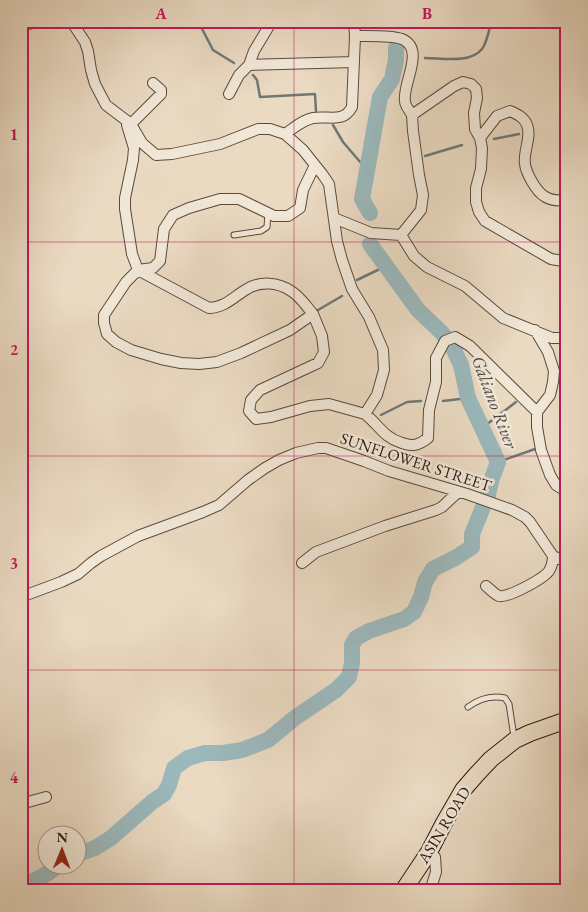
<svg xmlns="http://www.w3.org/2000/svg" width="588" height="912" font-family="'EB Garamond',serif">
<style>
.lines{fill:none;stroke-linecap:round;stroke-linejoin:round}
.stream{stroke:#6e7977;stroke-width:2.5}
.river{stroke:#9bb8bc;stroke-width:16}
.lane-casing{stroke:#5a4a3c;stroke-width:7}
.street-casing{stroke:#5a4a3c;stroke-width:12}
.primary-casing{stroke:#2a1a0f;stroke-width:18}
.lane{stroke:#f1e7d7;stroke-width:5}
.street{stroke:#f1e7d7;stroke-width:10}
.primary{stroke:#eadac2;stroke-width:16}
.grid{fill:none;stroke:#c2185b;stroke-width:1;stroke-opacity:0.55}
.labels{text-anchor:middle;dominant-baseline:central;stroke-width:5;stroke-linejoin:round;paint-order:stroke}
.street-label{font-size:16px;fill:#2a1a0f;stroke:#f1e7d7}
.water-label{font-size:18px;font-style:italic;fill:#4c4943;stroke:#f1e7d7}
.neatline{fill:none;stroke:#c2185b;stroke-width:2}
.grid-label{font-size:16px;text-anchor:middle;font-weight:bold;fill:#c2185b}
</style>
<rect width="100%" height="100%" fill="#eadac2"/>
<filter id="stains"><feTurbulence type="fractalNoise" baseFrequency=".004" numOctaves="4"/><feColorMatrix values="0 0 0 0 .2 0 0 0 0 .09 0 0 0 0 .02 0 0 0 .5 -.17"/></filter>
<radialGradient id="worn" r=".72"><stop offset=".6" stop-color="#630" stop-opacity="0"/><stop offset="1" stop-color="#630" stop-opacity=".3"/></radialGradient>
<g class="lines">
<!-- stream -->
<path class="stream" d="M198,21L213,50L234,63
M392,21V22
M425,58C442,58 470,64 482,49C486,44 488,34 490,27
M253,75L257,80L260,97L315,94L316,111
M333,125L343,142L367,170
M494,139L519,134
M425,156L462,145
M357,280L386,266
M318,310L342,296
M561,385L567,377
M443,401L468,398
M381,415L407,402L421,401
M482,428L516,402
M498,462L535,449"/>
<!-- river -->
<path class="river" d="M370,213L362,199L380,97L392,79L396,60V48
M78,854L95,848L111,838L152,802L164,794L169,785L174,768L188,758L205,753H223L242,750L268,740L296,717L336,690L349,677L352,663V645L356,638L369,631L404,619L414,612L421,597L425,582L433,569L455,558L472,547V534L488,495L491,481L498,462L468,398L461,365L453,348L442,333L418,310L370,244
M21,886C36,880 48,875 59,864"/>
<defs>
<path id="lane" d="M234,235L261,231L267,227L268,213
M468,707C479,699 491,695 505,698L509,704L514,737"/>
<path id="street" d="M62,21L73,24L85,42L88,51L91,70L95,84L106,105L131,124L142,143L156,155L172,154L220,144L258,129H270L285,134L303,150L323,175L329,184L337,241L342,260L352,289L369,317L383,350L384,370L377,395L365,414C379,425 383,437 402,443C413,447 419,445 428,438L429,410L436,382V358L445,341L455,337L470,346L537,412
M272,21L254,51L249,65L354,62
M21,25L44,21
M355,36C367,36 391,35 402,39C426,49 402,84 405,101C405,106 410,111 412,115
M229,94L239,75L249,65
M131,124L161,94V90L153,83
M127,125L134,148L133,160L125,198V209L132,254L138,270L209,308C226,307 233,297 247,289C260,281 278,282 291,291C300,296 306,306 313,314L290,330L241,353L217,362L199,364L181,363L161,359L131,350L116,342L107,334L104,323V315L126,282L138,270L153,268L160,261L164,229L173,215L189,208L220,199H239L274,216H288L300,208L303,190L315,165
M285,134C294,128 302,120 313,118C328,115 343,124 352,107L355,36L354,21
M480,138L497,116L510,111C517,114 524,117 527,125C532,137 523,151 525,164C526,173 536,191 544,196C551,201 559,201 567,200
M334,218L371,233L401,235L414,256L427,267L465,286L503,318L552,338H567
M401,235L421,210L423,195L419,175L413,131L412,115L454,86L463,82L471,84L476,89L477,98L474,113L475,129L480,138L482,148L481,169L476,188V202L479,212L485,221L551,259L563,261L567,260
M313,314L322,336L324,352L318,363L260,390L251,400L249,411L256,419L271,417L310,406L329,404L365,414
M535,330L548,352L554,371L553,382L550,395L537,412V427L541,450L550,475L556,485L567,492
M302,563L316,552L385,526L436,510L442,507L458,492
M486,586C490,589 494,594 499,596C508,598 543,579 549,571C552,566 553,562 553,556
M21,597L61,582L78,574L91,563L101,556L138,536L203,512L219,505L248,480L265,468L279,460L296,453L318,448H326L364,461L389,471L467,494L512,510L525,517L530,522L553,556L567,562
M21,804L46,797
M429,852L435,857L436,872L430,891"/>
<path id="primary" d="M403,891L429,852L444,823L463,790L476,775L491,759L515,740L530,733L567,720"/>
</defs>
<!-- lane casing -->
<use href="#lane" class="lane-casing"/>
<!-- street casing -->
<use href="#street" class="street-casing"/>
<!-- primary casing -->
<use href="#primary" class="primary-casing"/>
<!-- lane -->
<use href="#lane" class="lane"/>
<!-- street -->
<use href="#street" class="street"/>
<!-- primary -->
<use href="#primary" class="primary"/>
</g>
<!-- grid -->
<path class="grid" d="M294,21V891M21,242H567M21,456H567M21,670H567"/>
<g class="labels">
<!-- street labels -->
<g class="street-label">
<text transform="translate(416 462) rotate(18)">SUNFLOWER STREET</text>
<text transform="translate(444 825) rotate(-59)">ASIN ROAD</text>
</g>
<!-- water labels -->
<g class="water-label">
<text transform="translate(495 402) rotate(69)">Galiano River</text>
</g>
</g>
<!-- margin -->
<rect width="588" height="912" fill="none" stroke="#eadac2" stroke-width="55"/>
<!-- north arrow -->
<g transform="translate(62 850) rotate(1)"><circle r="24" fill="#f1e7d7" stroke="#a19587"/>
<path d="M0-4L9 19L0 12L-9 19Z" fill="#8f2418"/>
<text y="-8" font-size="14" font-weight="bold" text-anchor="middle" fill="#2a1a0f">N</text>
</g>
<rect x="28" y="28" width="532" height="856" class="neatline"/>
<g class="grid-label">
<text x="161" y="19">A</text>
<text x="427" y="19">B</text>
<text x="14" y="140">1</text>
<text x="14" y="355">2</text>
<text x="14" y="569">3</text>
<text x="14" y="783">4</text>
</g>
<rect width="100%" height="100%" filter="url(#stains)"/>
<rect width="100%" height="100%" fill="url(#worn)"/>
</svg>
